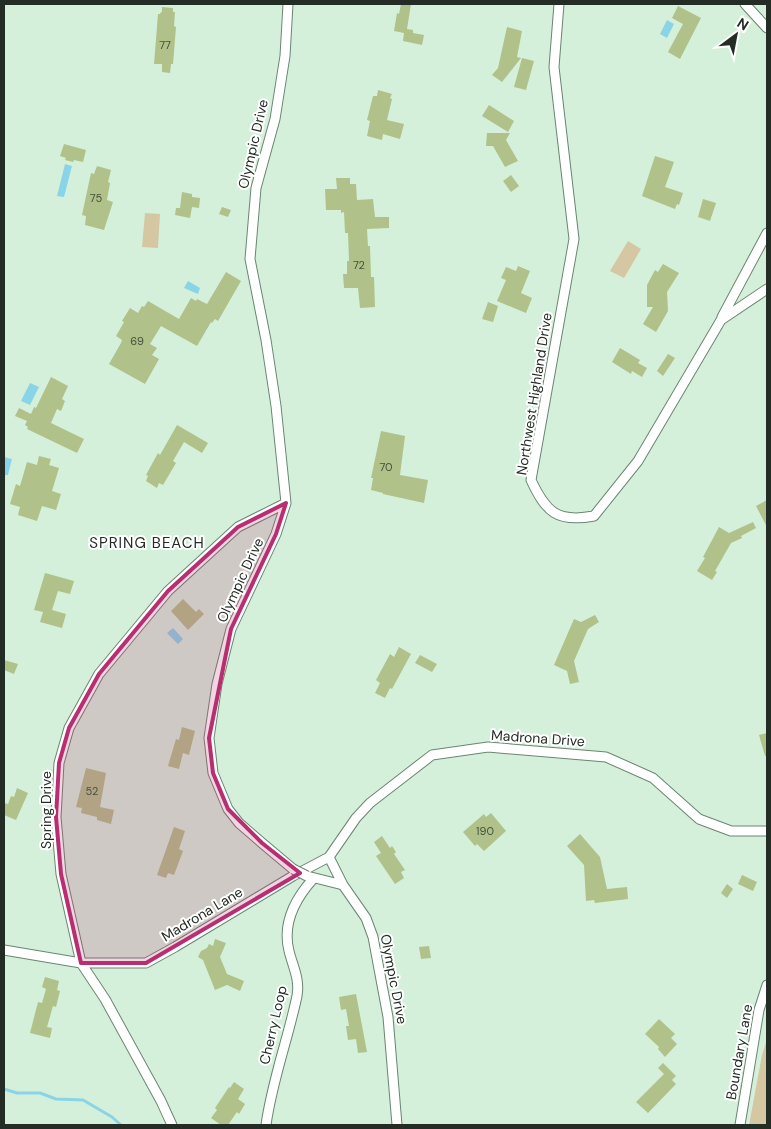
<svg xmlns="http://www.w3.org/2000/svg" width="771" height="1129" font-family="'DM Sans',sans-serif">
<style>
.green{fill:#d5c7a2}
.water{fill:#8ad4e7}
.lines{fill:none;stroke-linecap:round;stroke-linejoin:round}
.stream{stroke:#8ad4e7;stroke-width:3}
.building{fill:#b0c189}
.minor-casing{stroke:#6b8572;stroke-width:11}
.minor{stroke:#fff;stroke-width:9}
.minor-bridge-casing{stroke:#6b8572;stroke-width:11;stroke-linecap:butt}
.minor-bridge{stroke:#fff;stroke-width:9}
.marked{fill:#b72f70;fill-opacity:0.2;stroke:#b72f70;stroke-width:4;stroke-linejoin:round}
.labels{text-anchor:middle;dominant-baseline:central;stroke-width:4;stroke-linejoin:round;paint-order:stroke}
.number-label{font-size:11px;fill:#46523e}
.street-label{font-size:14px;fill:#232d25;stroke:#fff}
.neighbourhood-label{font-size:15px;letter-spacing:1px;fill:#232d25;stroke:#fff}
</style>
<rect width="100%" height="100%" fill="#d4f0db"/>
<!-- green -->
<path class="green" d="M145,213L160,214L158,248L142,247Z
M628,241L641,249L624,278L610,271Z
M767,1039V1125H749L762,1055Z"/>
<!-- water -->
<path class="water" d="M667,20L674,24L667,38L660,34Z
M65,164L72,166L64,197L57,196Z
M188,281L200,288L198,294L184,288Z
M30,383L39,387L30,405L21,401Z
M4,457L12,459L8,475H4Z
M173,628L183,639L178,644L167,633Z"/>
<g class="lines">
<!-- stream -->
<path class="stream" d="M4,1089L17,1093H40L56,1099L83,1100L112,1117L121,1125"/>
</g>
<!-- building -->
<path class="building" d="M401,4H411L407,29L413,30V33L424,35L422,45L403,41L404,33L394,31L397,13L399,14Z
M678,6L701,18L680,59L668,52L683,24L672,18Z
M162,7L173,8V12H175L174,26L176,27L173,64H171L170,73L162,72V64H154L158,14H160L161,12H162Z
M507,27L522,31L517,57L521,58L502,82L492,75L498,68Z
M522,58L534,61L526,90L514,87Z
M378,90L392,94L390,98L392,99L387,120L404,124L400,139L383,134L382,140L367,136L370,121L367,120L373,96H377Z
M489,105L514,121L508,132L482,116Z
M487,133H510L506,140L518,161L505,167L493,146H486Z
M64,144L86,150L83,162L74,160L73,162L65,160L66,158L60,156Z
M655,156L674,162L665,187L683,193L679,205L677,204L675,209L642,196Z
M97,166L111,170L108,182L110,183L107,200L113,202L104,230L85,225L86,216L82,215L91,173L94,174Z
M511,175L519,186L511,192L503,181Z
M336,178H350V184H356L357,200L373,199L375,217H389V228L367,229L368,246H370L371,277H374L375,307L360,308L358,288H344L343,274H347V261H349L348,233H345L344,212L341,213V210H326L325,189H337Z
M182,192L192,194V197L200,198L199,208L192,207L190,218L175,215L176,208H180Z
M703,199L716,203L710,221L698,217Z
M222,207L231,210L228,217L219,214Z
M663,264L679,273L667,292L668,311L656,332L643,324L653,307H647V285L655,270L658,272Z
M518,266L530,271L521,293L532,298L526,313L497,301L506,280L501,278L506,267L516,271Z
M226,272L241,281L218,321L215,319L212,323L211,322L197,346L161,326L150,344L157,348L152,355L159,359L145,384L109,364L121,343L122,340L116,336L124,322L122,321L130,308L138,313L142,306L144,307L148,301L179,319L191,298L196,301L197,299L207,304Z
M488,302L498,306L493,322L482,319Z
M620,348L640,360L638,363L647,368L642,377L632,371L631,374L612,362Z
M668,354L675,358L663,376L657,371Z
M51,377L68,386L62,399L65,401L61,411L57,409L51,423L84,439L77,453L27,429L28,427L25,425L27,421L15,416L19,408L31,414L34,407L36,408Z
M177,425L208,443L202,453L184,442L173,461L176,463L163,485L159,483L157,488L146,481L148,476L146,475L158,453L160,455Z
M381,431L405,436L400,475L428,480L424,503L383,494V493L371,490L373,478H371Z
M39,456L51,459L49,465L59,468L52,491L61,494L56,510L42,506L37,521L18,515L20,507L10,504L16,484L20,486L27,462L37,465Z
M767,500V527L756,506Z
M753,522L756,528L741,536L742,538L731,543L715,571L717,572L712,580L697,571L705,558L703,557L719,527L729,533Z
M45,573L74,581L70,594L58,591L52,610L66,614L62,628L40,622L43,612L34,610Z
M183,599L196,612L199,609L204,614L188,630L171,611Z
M595,615L599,622L588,629L574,661L579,682L570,684L567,671L554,665L574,619L581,622Z
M399,647L411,654L392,689L390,688L385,698L375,693L380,683L376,680L390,654L394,657Z
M420,655L437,664L432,672L415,663Z
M4,660L18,664L14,674L4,670Z
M182,727L195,731L189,755L183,753L179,769L168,766L176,739L179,740Z
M767,733V756H765L759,735Z
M86,768L106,773L100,807L114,810L111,824L97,820V817L81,813L82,808L76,807Z
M17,788L28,793L16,820L4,815V803L8,804L11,796L14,797Z
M491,813L506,831L484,851L477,844L475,846L463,832L484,814L486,817Z
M174,827L185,831L179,849L183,851L174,875L168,873L166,878L157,875Z
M580,834L600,857L607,889L627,887L628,899L595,903L594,900L586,901L584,865L567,846Z
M382,836L390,848L392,846L396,852L394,854L405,870L401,872L404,878L395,884L376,856L381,853L374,842Z
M742,875L757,882L753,891L738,884Z
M727,884L733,889L727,898L721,893Z
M215,939L226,943L220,957L227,974L244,981L240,991L227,985L215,990L203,960L198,957L201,951L207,948L209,944L213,946Z
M429,946L431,958L421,959L419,947Z
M45,977L59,981L57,990L60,991L56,1007L53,1006L47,1027L52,1028L50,1038L30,1033L38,1002L42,1003L46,989L42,987Z
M356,994L367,1052L358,1053L356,1039L348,1040L346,1026H349L346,1009L341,1010L339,997Z
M659,1019L675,1034L671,1038L677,1044L665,1057L658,1049L659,1047L645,1034Z
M663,1063L676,1076L672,1080L676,1084L648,1113L636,1102L664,1074L658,1068Z
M234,1082L244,1089L238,1099L245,1104L239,1114L237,1112L228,1125H221L211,1118L217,1110L215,1108L229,1087L230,1088Z"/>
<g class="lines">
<defs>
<path id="minor" d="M288,4L285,56L275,119L256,188L250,259L266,340L276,406L286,503L276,534L231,629L217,684L209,738L213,773L228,809L239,823L262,843L293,869
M559,4L554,67L574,239L531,480C546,512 557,523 594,516L638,461L721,320L767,289
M745,4L767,28
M722,317L767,233
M307,876L343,885L366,918L373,937L388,1017L397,1125
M343,885L329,857L356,818L370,803L432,755L488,747L606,757L653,778L699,819L731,831H767
M4,950L81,963H146L175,947L293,876L329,857
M172,1125L161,1101L105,999L81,963L61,874L56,817L59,763L69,728L99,674L168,591L238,527L286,503
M266,1125C272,1081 288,1039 297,996C300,979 293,967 289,951C282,923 295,899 313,879
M740,1125L759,1010L767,985"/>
</defs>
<!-- minor casing -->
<use href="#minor" class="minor-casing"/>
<!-- minor -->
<use href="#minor" class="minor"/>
<defs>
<path id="minor-bridge" d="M293,869L307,876"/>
</defs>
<!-- minor-bridge casing -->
<use href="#minor-bridge" class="minor-bridge-casing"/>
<!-- minor-bridge -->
<use href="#minor-bridge" class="minor-bridge"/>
</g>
<!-- marked area -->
<path class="marked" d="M286,503L276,534L231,629L209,738L213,773L228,809L262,843L300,873L146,963H81L61,874L56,817L59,763L69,728L99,674L168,591L238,527Z"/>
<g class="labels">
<!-- number labels -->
<g class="number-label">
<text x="165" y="45">77</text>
<text x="96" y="198">75</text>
<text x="359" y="265">72</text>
<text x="137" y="341">69</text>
<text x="386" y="467">70</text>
<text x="92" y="791">52</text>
<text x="485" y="831">190</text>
</g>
<!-- street labels -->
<g class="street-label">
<text transform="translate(253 144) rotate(-77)">Olympic Drive</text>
<text transform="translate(534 394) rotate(-81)">Northwest Highland Drive</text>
<text transform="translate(240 580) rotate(-65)">Olympic Drive</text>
<text transform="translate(538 738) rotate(4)">Madrona Drive</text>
<text transform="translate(46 810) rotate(-90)">Spring Drive</text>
<text transform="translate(202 914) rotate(-31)">Madrona Lane</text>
<text transform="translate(394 979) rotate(79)">Olympic Drive</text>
<text transform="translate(273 1025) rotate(-77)">Cherry Loop</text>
<text transform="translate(739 1052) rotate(-80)">Boundary Lane</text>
</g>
<!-- neighbourhood labels -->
<g class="neighbourhood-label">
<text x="147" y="543">SPRING BEACH</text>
</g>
</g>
<!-- border -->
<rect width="771" height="1129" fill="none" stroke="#232d25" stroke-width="10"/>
<!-- north arrow -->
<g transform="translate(736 35) rotate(32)" stroke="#ffffff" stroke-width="4" paint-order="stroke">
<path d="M0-4L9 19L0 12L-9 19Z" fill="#232d25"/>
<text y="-8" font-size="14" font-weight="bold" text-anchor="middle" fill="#232d25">N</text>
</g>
</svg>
